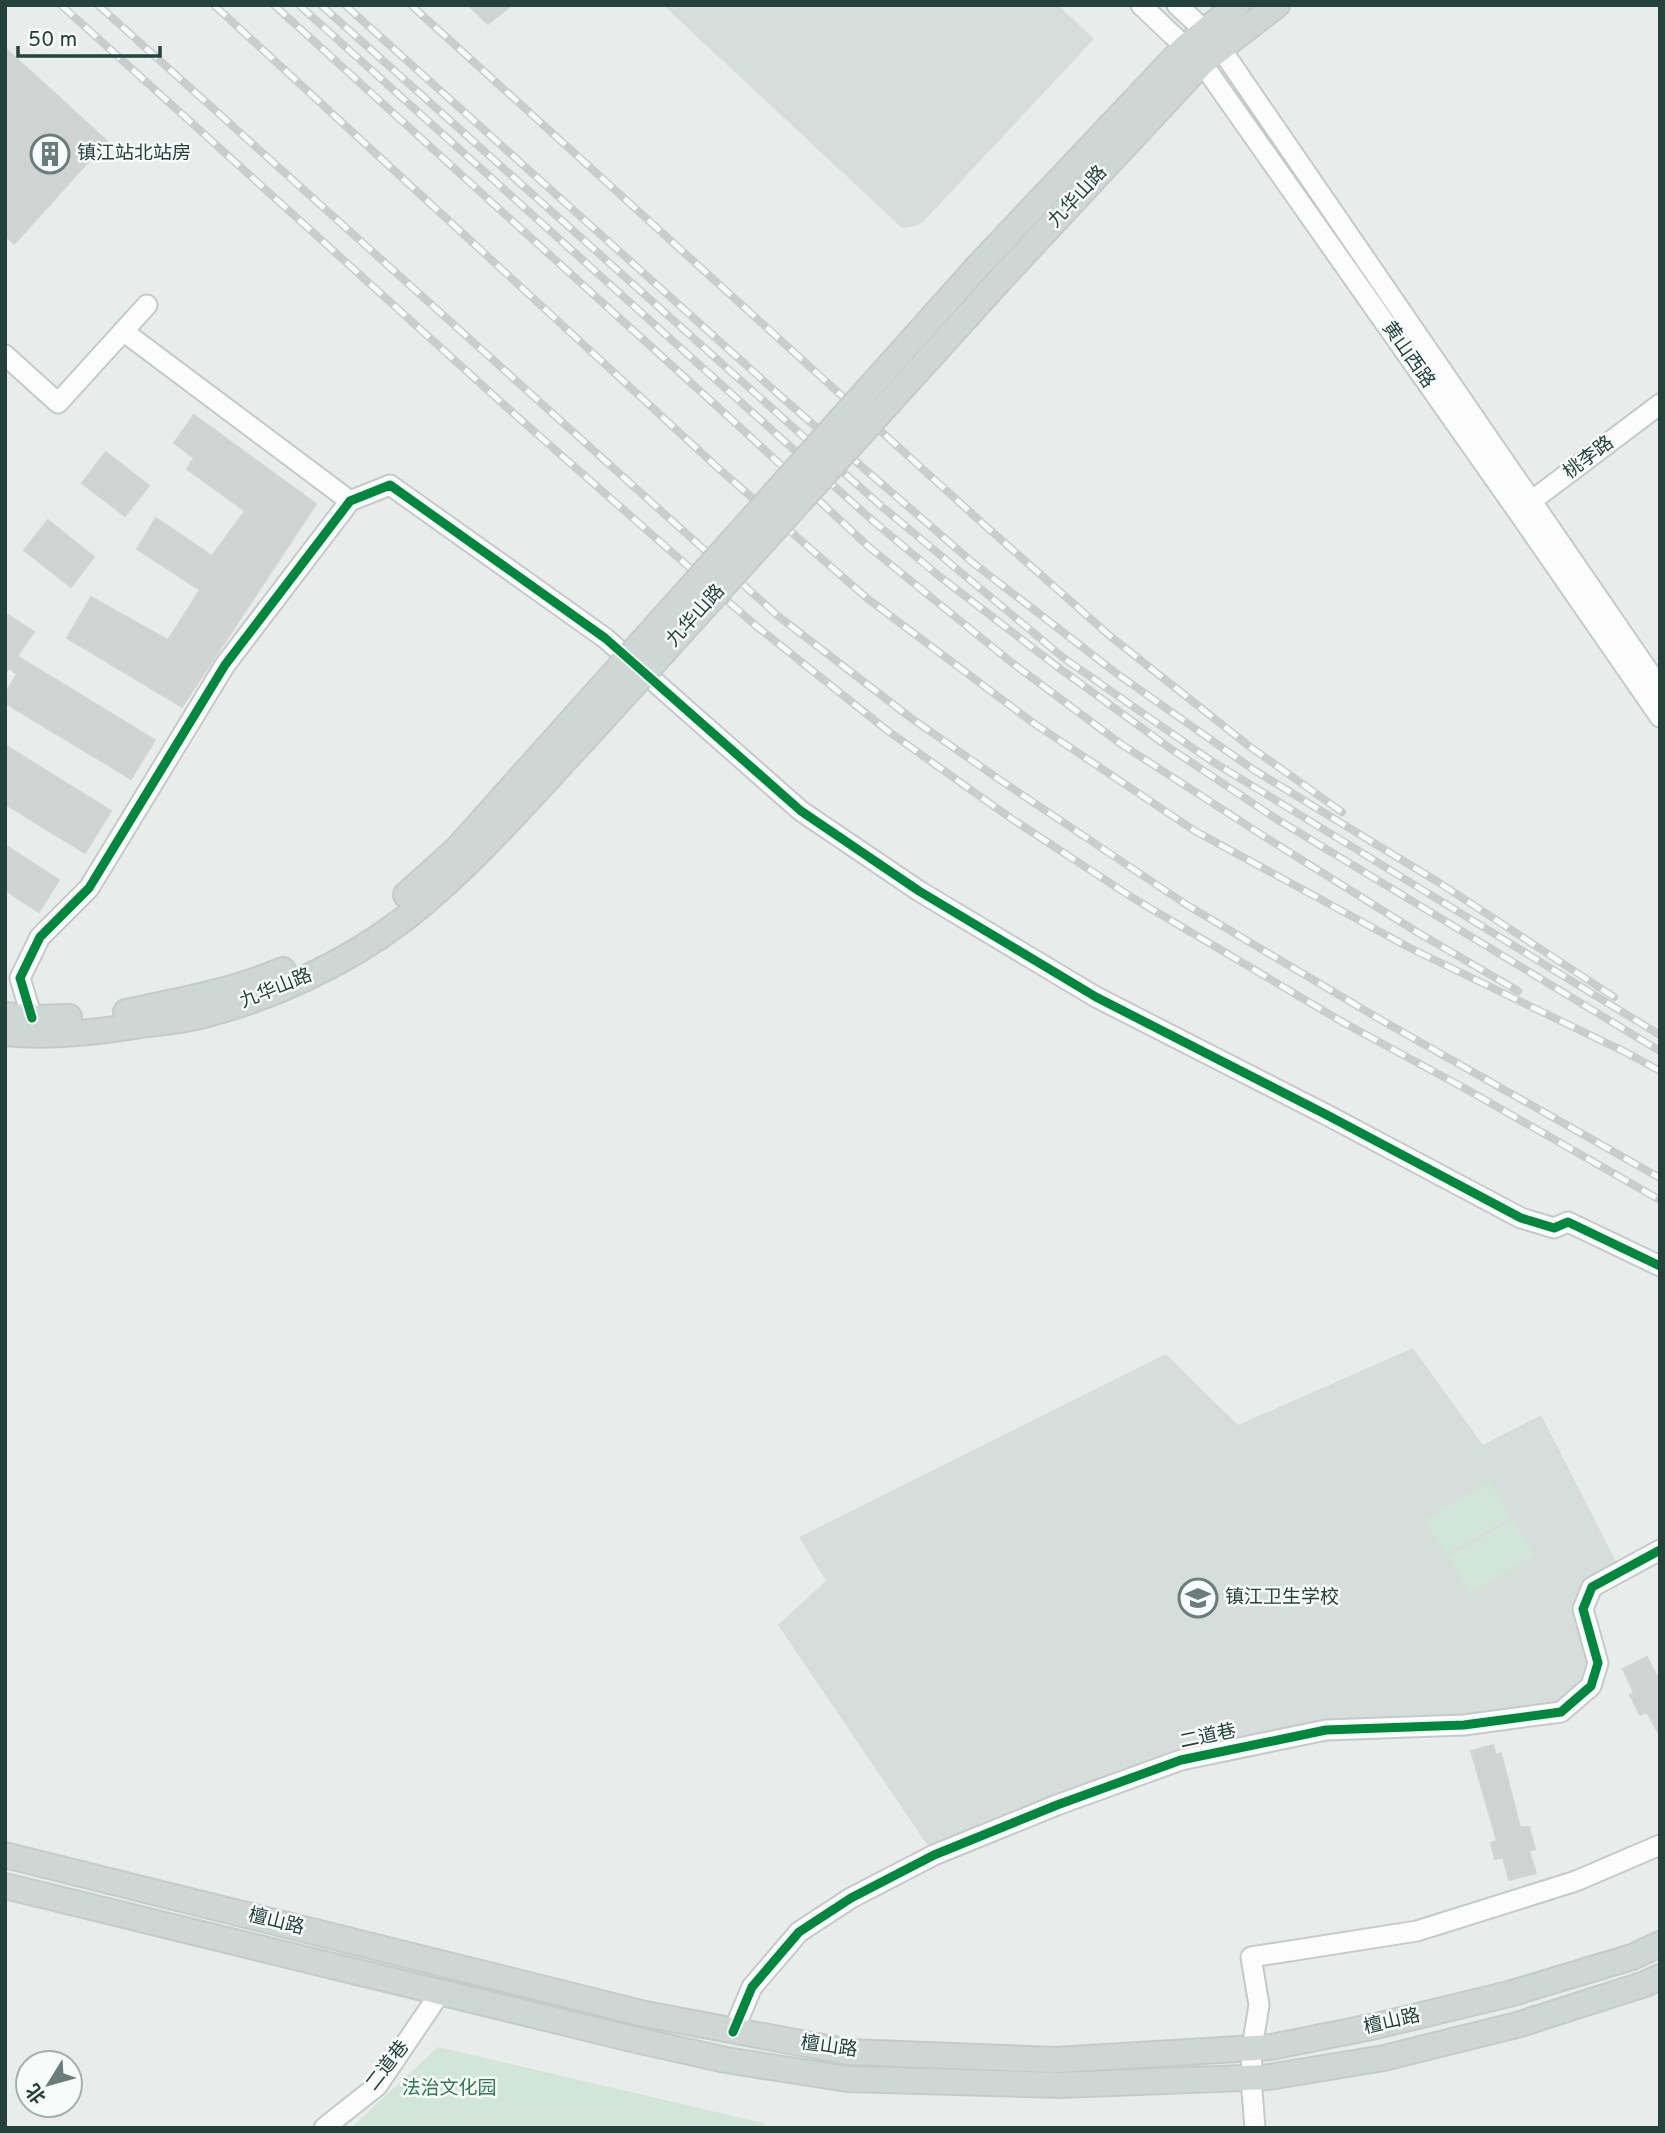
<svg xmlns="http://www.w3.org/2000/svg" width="1665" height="2133" font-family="Overpass,'Noto Sans SC',sans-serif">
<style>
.built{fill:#d6dedb}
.green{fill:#d1e6d8}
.building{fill:#cfd4d2;stroke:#d1d6d4;stroke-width:2}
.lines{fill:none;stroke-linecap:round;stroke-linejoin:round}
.minor-casing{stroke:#c5cac8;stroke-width:23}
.major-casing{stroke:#c3ccc9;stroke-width:28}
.minor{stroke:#fcfcfc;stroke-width:19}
.major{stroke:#cfd7d5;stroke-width:24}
.rail-casing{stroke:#c9cdcc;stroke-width:8}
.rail{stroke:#f7fbf9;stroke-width:5;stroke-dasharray:16;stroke-linecap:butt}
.major-bridge-casing{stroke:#c3ccc9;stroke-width:28;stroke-linecap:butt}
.major-bridge{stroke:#cfd7d5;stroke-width:24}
.cycleway-casing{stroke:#f7fbf9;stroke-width:13}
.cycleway{stroke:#00873e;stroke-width:9}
.labels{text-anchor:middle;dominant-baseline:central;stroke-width:5;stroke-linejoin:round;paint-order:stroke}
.poi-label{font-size:19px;fill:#24423a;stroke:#f7fbf9;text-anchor:start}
.street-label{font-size:19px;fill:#24423a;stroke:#f7fbf9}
.park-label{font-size:19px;fill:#2d7a4b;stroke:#f7fbf9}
</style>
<rect width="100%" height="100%" fill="#e8edeb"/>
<!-- built -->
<path class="built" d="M663,5H1058L1094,39L923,222L915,226L902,228Z
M1413,1348L1483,1445L1541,1415L1621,1571L1583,1609L1598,1663L1561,1712L1326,1730L1182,1760L934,1855L778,1625L826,1581L799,1537L1166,1354L1238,1425Z"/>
<!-- green -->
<path class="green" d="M1489,1482L1510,1517L1446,1555L1425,1520Z
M1513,1520L1534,1555L1470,1593L1449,1557Z
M438,2047L763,2123L766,2128H351Z"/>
<!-- building -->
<path class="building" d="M468,5H512L488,24Z
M5,48L107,141L14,244L5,235Z
M194,415L316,504L182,707L67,638L91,597L168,640L200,590L137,549L156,518L212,556L245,511L187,469L194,458L174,443Z
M106,452L149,486L125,516L82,483Z
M48,520L94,557L71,587L24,550Z
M5,613L34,632L17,656L155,740L131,779L5,703V694L17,674L9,668L5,675Z
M5,745L111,811L85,853L5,804Z
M5,845L59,880L39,912L5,890Z
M1647,1657L1660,1682V1736L1647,1712L1640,1715L1630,1695L1634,1693L1623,1669Z
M1493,1745L1496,1755L1501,1753L1520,1827H1529L1535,1849L1529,1851L1536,1873L1509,1880L1503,1857L1495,1859L1491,1843L1497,1841L1471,1751Z"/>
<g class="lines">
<defs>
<path id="minor" d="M1141,5L1202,63L1518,512L1660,717
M1177,5L1205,31L1221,49L1660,688
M123,331L350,501
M5,355L58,403L147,305
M1521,509L1660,404
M32,1018L20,978L40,937L89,888L225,665L350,501L390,485L605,638L801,811L919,891L1096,997L1327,1115L1521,1218L1554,1228L1568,1222L1660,1266
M733,2032L752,1987L799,1932L851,1898L934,1855L1057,1805L1181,1760L1326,1730L1464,1725L1561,1712L1591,1686L1598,1663L1583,1609L1592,1587L1660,1550
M324,2128L377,2086L440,1993
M1255,2128L1251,2078L1252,2048L1259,2005L1251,1957L1417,1931L1576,1881L1660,1845"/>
<path id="major" d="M980,264L1185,47L1237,5
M1000,280L1202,63L1277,5
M406,895L456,850L574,718
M126,1012C179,1001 233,991 283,970
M5,1015L32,1018L69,1017
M5,1033C52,1038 101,1032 147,1024C165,1022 183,1020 200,1016C269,999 343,965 400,922C471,868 530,797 591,732
M5,1855L645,2014L849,2052L1056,2060L1271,2047L1376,2026L1509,1994L1632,1957L1660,1944
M5,1886L636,2040L726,2060L847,2079L1060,2085L1269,2077L1384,2058L1517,2025L1645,1984L1660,1977"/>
</defs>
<!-- minor casing -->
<use href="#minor" class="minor-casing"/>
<!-- major casing -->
<use href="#major" class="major-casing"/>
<!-- minor -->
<use href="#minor" class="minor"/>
<!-- major -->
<use href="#major" class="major"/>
<defs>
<path id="rail" d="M61,5L512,412L755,625L888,731L1012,819L1133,898L1346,1024L1466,1089L1660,1200
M98,5L778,616L911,718L1003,782L1187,905L1376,1017L1660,1178
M214,5L718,468L868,599L1032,722L1195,831L1410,948L1627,1053
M274,5L742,429L869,547L1011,662L1121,744L1262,835L1417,932L1518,991
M299,5L872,520L939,576L1059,668L1171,749L1275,818L1660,1051
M321,5L880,505L1065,659L1210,760L1660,1035
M345,5L785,400L972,562L1116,673L1254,770L1438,882L1614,997
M411,5L980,521L1110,636L1249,746L1342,812
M1618,1048L1660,1071"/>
</defs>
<!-- rail casing -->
<use href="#rail" class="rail-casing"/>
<!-- rail -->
<use href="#rail" class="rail"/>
<defs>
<path id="major-bridge" d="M574,718L980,264
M591,732L1000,280"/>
</defs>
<!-- major-bridge casing -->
<use href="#major-bridge" class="major-bridge-casing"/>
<!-- major-bridge -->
<use href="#major-bridge" class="major-bridge"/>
<defs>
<path id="cycleway" d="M32,1018L20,978L40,937L89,888L225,665L350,501L390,485L605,638L801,811L919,891L1096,997L1327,1115L1521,1218L1554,1228L1568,1222L1660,1266
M733,2032L752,1987L799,1932L851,1898L934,1855L1057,1805L1181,1760L1326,1730L1464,1725L1561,1712L1591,1686L1598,1663L1583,1609L1592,1587L1660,1550"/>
</defs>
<!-- cycleway casing -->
<use href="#cycleway" class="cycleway-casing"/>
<!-- cycleway -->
<use href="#cycleway" class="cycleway"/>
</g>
<!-- icons -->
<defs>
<symbol id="building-ring" viewBox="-11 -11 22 22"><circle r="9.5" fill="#f7fbf9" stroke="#697e78" stroke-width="1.5"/><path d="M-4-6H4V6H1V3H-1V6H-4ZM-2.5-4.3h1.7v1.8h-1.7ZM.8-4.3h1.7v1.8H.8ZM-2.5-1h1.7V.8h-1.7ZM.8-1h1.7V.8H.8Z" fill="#697e78"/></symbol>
<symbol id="university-ring" viewBox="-11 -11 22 22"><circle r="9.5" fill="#f7fbf9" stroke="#697e78" stroke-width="1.5"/><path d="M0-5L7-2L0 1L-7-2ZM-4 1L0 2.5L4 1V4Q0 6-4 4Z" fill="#697e78"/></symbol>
</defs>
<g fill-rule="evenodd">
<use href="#building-ring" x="28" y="132" width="44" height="44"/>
<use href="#university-ring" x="1176" y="1576" width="44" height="44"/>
</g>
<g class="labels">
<!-- poi labels -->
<g class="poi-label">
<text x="77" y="154">镇江站北站房</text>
<text x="1225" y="1598">镇江卫生学校</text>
</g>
<!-- street labels -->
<g class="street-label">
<text transform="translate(1078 197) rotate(-47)">九华山路</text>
<text transform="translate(1408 355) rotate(55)">黄山西路</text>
<text transform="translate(1589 458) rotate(-37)">桃李路</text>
<text transform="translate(696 616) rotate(-48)">九华山路</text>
<text transform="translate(276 989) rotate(-22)">九华山路</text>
<text transform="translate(1208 1737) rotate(-12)">二道巷</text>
<text transform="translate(276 1922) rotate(14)">檀山路</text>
<text transform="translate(1392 2022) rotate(-13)">檀山路</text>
<text transform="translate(829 2047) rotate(8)">檀山路</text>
<text transform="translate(388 2066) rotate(-52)">二道巷</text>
</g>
<!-- park labels -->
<g class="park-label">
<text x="449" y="2089">法治文化园</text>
</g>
</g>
<!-- border -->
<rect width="1665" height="2133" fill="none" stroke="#24423a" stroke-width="14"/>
<!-- north arrow -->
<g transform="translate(49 2084) rotate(233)"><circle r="33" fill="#f7fbf9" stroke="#a3b1ad" stroke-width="2"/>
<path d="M0-5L12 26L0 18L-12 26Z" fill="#697e78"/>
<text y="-10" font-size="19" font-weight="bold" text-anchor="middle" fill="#24423a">北</text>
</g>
<!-- scale -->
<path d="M18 46v10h142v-10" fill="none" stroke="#24423a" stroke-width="3.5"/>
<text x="28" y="46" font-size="21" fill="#24423a" stroke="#f7fbf9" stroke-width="5" paint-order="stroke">50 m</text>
</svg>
